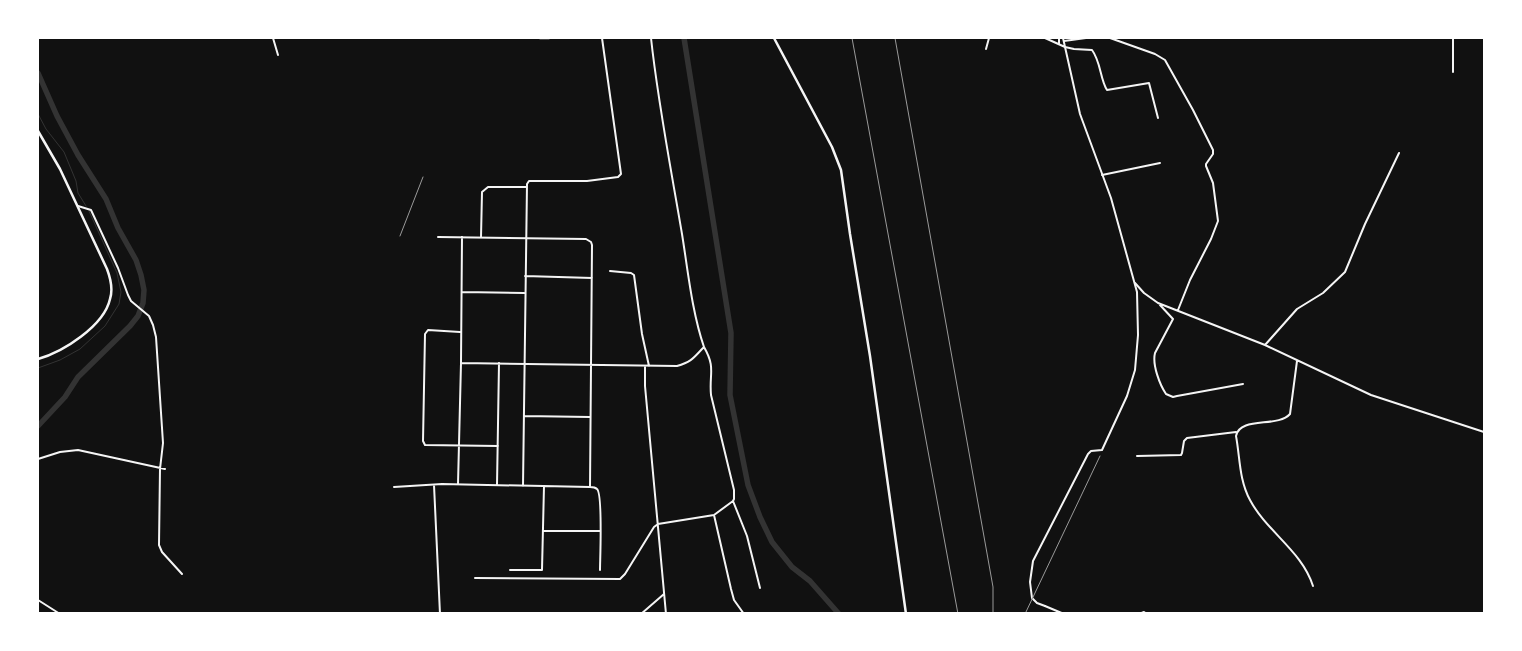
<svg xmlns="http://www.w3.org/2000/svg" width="1522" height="651" font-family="Arial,sans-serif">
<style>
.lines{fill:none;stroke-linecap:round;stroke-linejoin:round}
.stream{stroke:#333;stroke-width:1}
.river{stroke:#333;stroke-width:5.5}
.minor{stroke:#f5f5f5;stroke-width:2}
.tertiary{stroke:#f5f5f5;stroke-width:2}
.primary{stroke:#f5f5f5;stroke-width:2.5}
.rail{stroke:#9a9a9a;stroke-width:1}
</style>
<rect width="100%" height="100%" fill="#111"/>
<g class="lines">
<!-- stream -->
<path class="stream" d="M38,114L46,129L64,152L76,181L78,193L86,206
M38,368L60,360L80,349L105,326L119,304L121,292L117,273L89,211"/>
<!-- river -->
<path class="river" d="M684,38L731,333L730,395L748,485L760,517L772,542L792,567L810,581L839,614
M38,73L57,116L78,155L106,199L118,228L136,260L141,275L144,290L143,303L138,316L130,326L78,377L65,397L38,426"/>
<!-- minor -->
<path class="minor" d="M273,38L278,55
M1110,38L1155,54L1165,60L1193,110L1213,150V154L1206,164V166L1213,183L1218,221L1211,239L1190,280L1178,310
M1064,41L1086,38
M1059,44V38
M1065,47L1074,49L1092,50C1101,62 1100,79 1107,90L1149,83L1158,118
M986,49L989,38
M1453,72V38
M1102,175L1160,163
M78,206L91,210L118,268L128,295L131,301L149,316L153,325L156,337L163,443L160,469L159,545L162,552L182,574
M462,237L461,363L677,366C693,361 693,358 704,347C692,312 688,271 682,234C671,169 658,103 651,38
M481,237L482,192L488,187H526
M610,271L631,273L634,275L642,334L649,366
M525,276L592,278
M1135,283L1144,293L1158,303L1265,345L1371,395L1484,432
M462,292L524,293
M1160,305L1173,319L1155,353C1152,365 1160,385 1166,394L1173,397L1177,396L1243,384
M460,332L428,330L425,334L423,441L425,445L498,446
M1265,345L1297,309L1323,293L1345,272L1365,224L1399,153
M1297,361L1290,414C1278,428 1240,416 1236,436C1240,457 1239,480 1250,500C1267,532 1302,551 1313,586
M645,366V386L666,614
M524,416L590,417
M1137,456L1181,455L1182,453L1184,441L1187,438L1236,432
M38,459L60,452L78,450L165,469
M458,484L461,363
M434,485L440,614
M497,485L499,363
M523,486L527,184L529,181H587L618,177L621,174L602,38
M394,487L442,484L590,487L592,245L591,242L586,239L438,237
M590,487C592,487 595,487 597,489C603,494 600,559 600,570
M733,501L747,536L760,588
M714,515L731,589L734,600L744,614
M543,531H600
M510,570H542L544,486
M475,578L620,579L625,574L654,527L658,524L714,515L733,501L734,499V490L711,395C709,373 716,368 704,347
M38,600L60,614
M1045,606L1064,614
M641,614L664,594
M1139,614L1144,612L1147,614"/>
<!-- tertiary -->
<path class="tertiary" d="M1045,38L1065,47
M1045,606L1037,603L1032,598L1030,582L1033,561L1088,454L1091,451L1102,450L1127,396L1135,370L1138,335L1137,292L1111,198L1080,114L1063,38"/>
<!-- primary -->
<path class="primary" d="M540,38H549
M774,38L832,147L841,170L850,234L870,356L906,614
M38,131L60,169L107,269C110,277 113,290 110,299C104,326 63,352 38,359"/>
<!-- rail -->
<path class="rail" d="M852,38L958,614
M895,38L993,587V614
M400,236L423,177
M1025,614L1100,456"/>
</g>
<!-- border -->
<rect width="1522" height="651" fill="none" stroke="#ffffff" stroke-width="78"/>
</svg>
